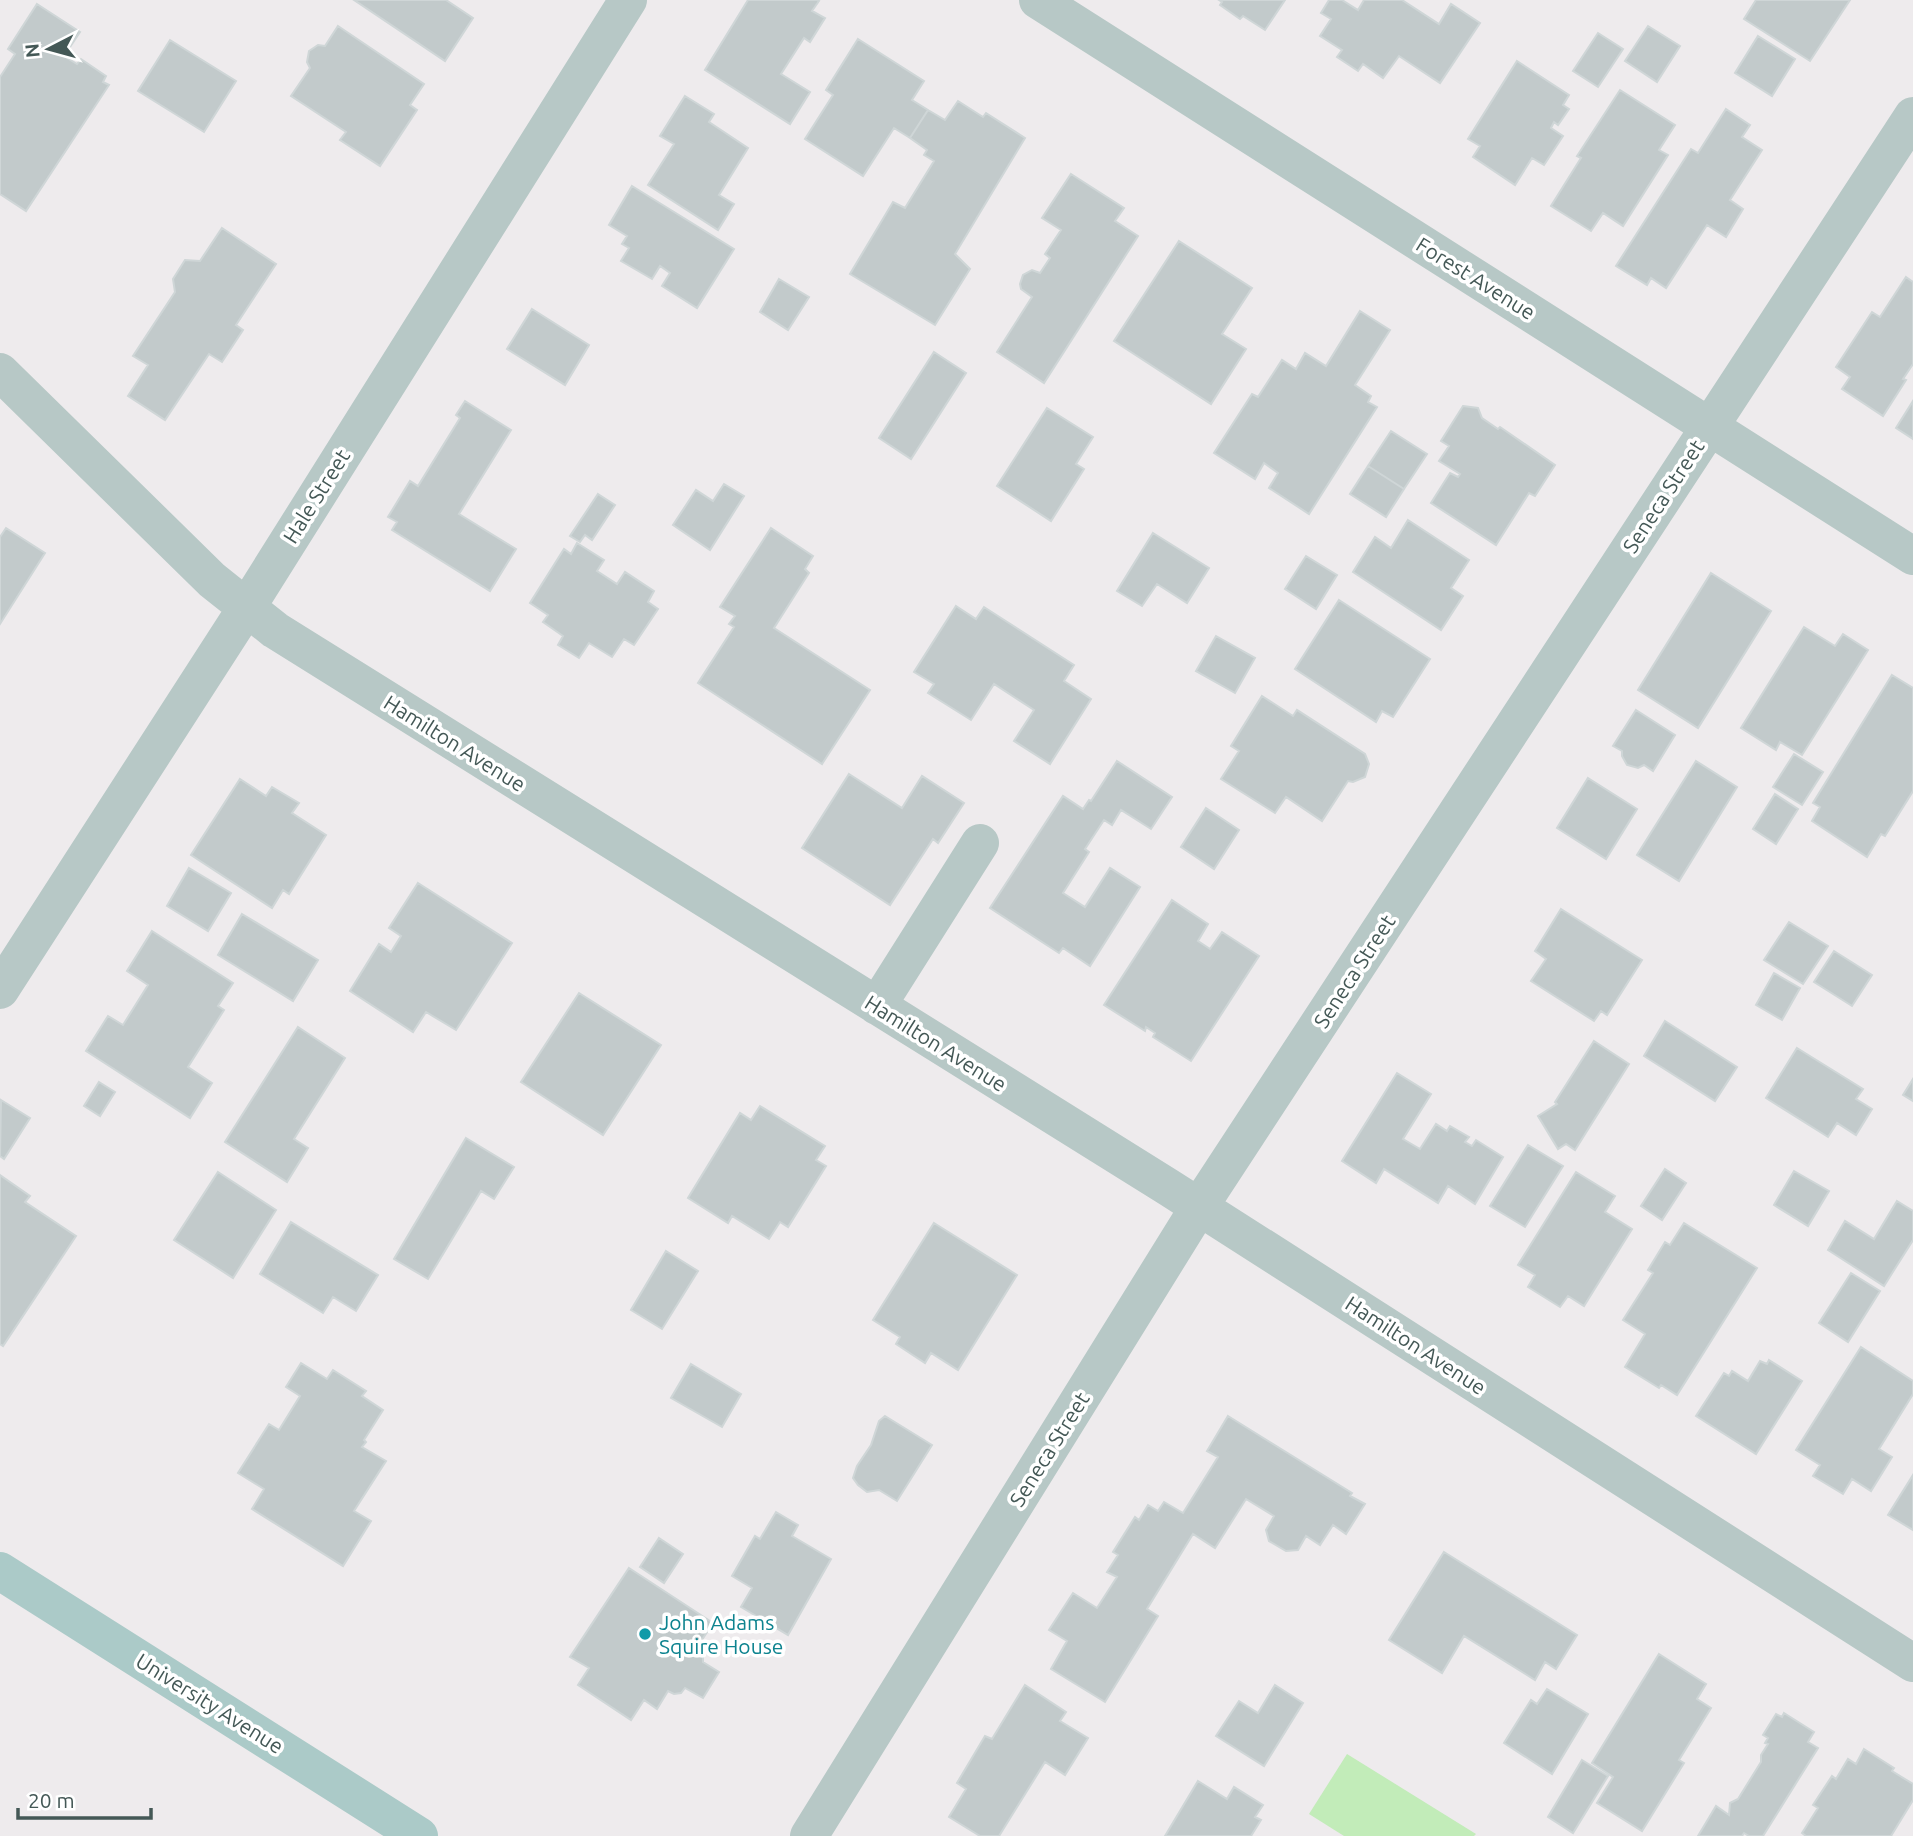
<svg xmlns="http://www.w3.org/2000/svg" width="1913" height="1836" font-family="Ubuntu,sans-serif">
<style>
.green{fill:#c2ecb9}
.building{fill:#c2cacb;stroke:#cfd6d7;stroke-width:2}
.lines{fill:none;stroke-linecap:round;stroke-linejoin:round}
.minor{stroke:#b7c8c6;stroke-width:38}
.major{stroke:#abcac8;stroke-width:38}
.culture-dot{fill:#0f9aa8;stroke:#fff;stroke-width:2.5}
.labels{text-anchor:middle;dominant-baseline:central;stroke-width:7;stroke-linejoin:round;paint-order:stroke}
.street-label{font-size:21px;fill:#445856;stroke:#fff}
.culture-label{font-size:21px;fill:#0d838f;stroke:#fff;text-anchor:start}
</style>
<rect width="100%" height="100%" fill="#eeebed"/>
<!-- green -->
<path class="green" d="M1347,1754L1476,1834L1474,1836H1344L1309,1814Z"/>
<!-- building -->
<path class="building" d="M354,0H446L473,18L445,61Z
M748,0H817L819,1L812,11L825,18L810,42L804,38L781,74L810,92L790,124L705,70Z
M1219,0H1285L1265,30L1243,16L1240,19L1220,5L1222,2Z
M1329,0H1342L1358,10L1364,0H1402L1439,24L1451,4L1480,23L1440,83L1399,56L1383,78L1363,64L1358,71L1337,57L1342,50L1320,36L1331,19L1321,13Z
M1756,0H1850L1810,61L1744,19Z
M37,4L80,32L64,56L77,64L81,59L106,76L103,82L109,85L26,211L0,194V77L15,54L8,49Z
M338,26L424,84L410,105L417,110L380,166L340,140L346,132L291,96L310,68L307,62L309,51L318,45L325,46Z
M1648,26L1680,46L1657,82L1625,61Z
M1598,33L1623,49L1598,87L1573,71Z
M1758,36L1795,59L1772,96L1735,73Z
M858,39L924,81L912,100L928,110L910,138L894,128L863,176L805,139L833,95L826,90Z
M170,40L236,81L204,132L138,91Z
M1517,61L1569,95L1563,105L1569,109L1558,125L1554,122L1551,128L1563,136L1544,165L1532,158L1515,185L1473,157L1480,146L1468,139Z
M1620,90L1675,125L1659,150L1668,155L1623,226L1603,213L1591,231L1551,206L1581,158L1577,156Z
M685,96L714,114L709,122L748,148L719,195L734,204L718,230L648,185L674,144L660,136Z
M958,101L983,117L986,113L1025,138L955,254L970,269L935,325L850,274L893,202L905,208L934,161L924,155L927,150L910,138L928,110L945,120Z
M1726,109L1750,125L1742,137L1762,150L1730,200L1743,209L1726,237L1707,225L1666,288L1651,278L1647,285L1616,266L1691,149L1698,153Z
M1071,174L1124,208L1115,221L1138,236L1044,383L997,352L1032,297L1021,289L1020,284L1023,275L1032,270L1040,273L1050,258L1045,254L1061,230L1042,218Z
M632,186L734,249L697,308L662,286L670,273L660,266L652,279L621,261L629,248L622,244L627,236L609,225Z
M222,228L276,264L236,325L243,330L222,362L209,354L165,420L128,396L148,365L133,356L175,292L173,279L185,260L200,261Z
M1179,241L1252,288L1222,334L1246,349L1211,404L1114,341Z
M1906,277L1913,282V364L1903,379L1906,380L1883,416L1842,389L1850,377L1836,367L1872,312L1880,317Z
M779,279L809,297L788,330L760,312Z
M532,309L589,345L565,385L507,349Z
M1360,311L1390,330L1355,385L1371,396L1368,402L1377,407L1309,514L1269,488L1278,473L1264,463L1255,479L1214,453L1252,394L1258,397L1282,360L1296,369L1305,353L1326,366Z
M934,352L966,373L911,459L879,438Z
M465,401L511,430L459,514L516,549L490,591L392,530L397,522L388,517L410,481L418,486L460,418L456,415Z
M1913,401V439L1896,428Z
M1463,406L1478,408L1482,418L1498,429L1500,427L1555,465L1535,496L1529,493L1496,545L1431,503L1450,473L1458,477L1460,474L1439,461L1449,446L1441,441Z
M1047,408L1093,437L1076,464L1084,469L1051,521L997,486Z
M1391,431L1427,454L1404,489L1368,466Z
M1368,466L1404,489L1386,517L1350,494Z
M724,484L744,496L710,550L673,525L696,490L713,501Z
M598,494L615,505L592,540L585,535L580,542L570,536Z
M1408,520L1469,560L1451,588L1463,596L1441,630L1353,572L1375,537L1391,548Z
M6,528L45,553L0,624V537Z
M771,528L813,556L805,569L809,573L774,628L870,690L822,764L698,683L734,627L729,624L735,616L720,607Z
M1153,533L1209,568L1187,603L1157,584L1142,606L1117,591Z
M577,543L604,560L597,571L617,584L625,572L654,591L648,602L658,609L634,645L624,639L612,657L589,643L579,658L558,645L563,636L543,622L548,615L530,603L564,549L571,554Z
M1306,556L1337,575L1316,609L1285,589Z
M1711,573L1771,611L1698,728L1638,690Z
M1339,600L1430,659L1393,717L1382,711L1376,722L1295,669Z
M956,606L976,619L984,607L1074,665L1064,681L1091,699L1050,764L1014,741L1034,710L994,684L971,720L928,693L934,684L914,672Z
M1804,627L1835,646L1843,634L1868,650L1802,755L1780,742L1776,750L1741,728Z
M1216,636L1255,658L1235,693L1196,671Z
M1892,675L1913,688V791L1885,836L1881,834L1867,857L1812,821L1820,807L1813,803Z
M1262,696L1293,716L1297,710L1365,754L1369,764L1365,777L1353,782L1348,781L1322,821L1286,797L1275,813L1221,779L1239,751L1231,746Z
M1636,710L1675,735L1653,771L1644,765L1638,768L1627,765L1622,756V751L1613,746Z
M1794,754L1823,772L1802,805L1773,787Z
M1117,761L1172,797L1151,829L1121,810L1112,825L1104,820L1085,849L1089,852L1063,893L1085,907L1110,868L1140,887L1090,966L1063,948L1059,953L990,908L1063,796L1083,809L1089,800L1091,801Z
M1696,761L1737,787L1679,881L1637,855Z
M849,774L902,808L922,776L964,803L938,843L933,839L890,905L802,848Z
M1588,778L1637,809L1606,859L1557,828Z
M240,779L266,796L272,787L299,803L292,813L326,835L289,894L283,890L272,908L191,855Z
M1775,794L1798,809L1776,844L1753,829Z
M1206,808L1239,830L1214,869L1181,847Z
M189,868L231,893L208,931L167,906Z
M418,883L512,943L456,1030L426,1012L413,1032L350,991L379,944L391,952L401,936L389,928Z
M1172,900L1208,924L1198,941L1210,949L1222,932L1259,956L1191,1061L1153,1037L1155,1033L1146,1027L1145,1031L1104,1005Z
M1561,909L1642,960L1607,1015L1601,1011L1594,1021L1531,981L1546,959L1535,951Z
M242,914L318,960L293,1001L218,955Z
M1789,922L1828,946L1803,984L1764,960Z
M152,931L233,983L218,1006L224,1010L188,1067L212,1083L190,1118L86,1051L108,1016L123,1025L148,985L127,971Z
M1834,951L1872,975L1852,1006L1814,982Z
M1774,973L1800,988L1782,1020L1756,1005Z
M579,993L661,1045L603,1135L521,1082Z
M1665,1021L1737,1067L1715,1101L1644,1056Z
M298,1027L345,1058L294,1139L308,1148L287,1182L225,1142Z
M1594,1041L1629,1064L1575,1150L1566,1144L1558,1149L1538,1116L1557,1104L1555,1102Z
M1797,1048L1863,1089L1856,1099L1872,1109L1856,1135L1837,1123L1828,1137L1766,1098Z
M1397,1073L1431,1094L1403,1139L1420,1149L1436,1124L1447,1131L1450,1126L1469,1137L1465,1142L1472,1146L1476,1140L1503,1157L1475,1204L1448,1186L1438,1203L1384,1169L1376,1183L1342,1161Z
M1913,1079V1101L1903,1095Z
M99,1082L115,1092L100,1116L84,1106Z
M1,1100L30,1118L4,1159L0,1156Z
M760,1106L825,1146L816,1160L826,1166L788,1227L780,1222L769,1239L732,1216L728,1223L688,1198L740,1113L751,1120Z
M466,1138L514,1167L494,1199L481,1191L428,1279L394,1259Z
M1528,1145L1563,1166L1525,1227L1490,1206Z
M1665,1169L1686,1183L1662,1220L1641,1206Z
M1794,1171L1829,1191L1808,1226L1774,1205Z
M218,1172L276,1210L233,1278L174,1240Z
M1576,1172L1615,1196L1605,1212L1632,1229L1584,1306L1568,1296L1560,1307L1528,1287L1535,1275L1518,1265Z
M0,1175L30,1196L25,1202L76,1236L3,1346L0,1344Z
M1897,1201L1913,1211V1240L1884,1286L1828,1250L1845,1221L1874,1239Z
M291,1222L378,1275L356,1311L333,1297L323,1313L260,1274Z
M934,1223L1017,1275L958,1370L931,1353L925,1363L896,1344L900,1337L873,1320Z
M1684,1223L1757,1268L1677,1395L1661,1385L1659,1388L1625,1367L1645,1334L1623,1320L1653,1273L1648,1270L1665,1242L1670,1245Z
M666,1251L698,1271L662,1329L631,1310Z
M1851,1273L1880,1291L1848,1342L1819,1323Z
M1861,1347L1913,1381V1394L1879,1449L1892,1457L1871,1491L1852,1479L1843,1494L1813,1476L1820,1465L1796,1450Z
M1769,1360L1802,1381L1756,1454L1696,1416L1724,1373L1729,1376L1732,1371L1748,1381L1760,1361L1767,1364Z
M301,1363L327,1379L333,1370L366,1391L362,1396L383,1410L364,1440L366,1442L362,1447L386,1461L354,1511L371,1521L343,1566L252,1509L264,1489L238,1473L269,1424L279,1430L300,1396L286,1387Z
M691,1364L741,1394L722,1427L671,1398Z
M885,1416L932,1445L897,1501L879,1490L867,1492L858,1485L853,1478L857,1466L871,1445L879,1421Z
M1228,1416L1352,1493L1350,1496L1365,1504L1346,1534L1333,1525L1320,1545L1306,1536L1298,1550L1286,1551L1269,1541L1266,1530L1274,1516L1246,1499L1215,1548L1193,1534L1147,1609L1158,1616L1105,1702L1051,1669L1067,1641L1049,1630L1073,1593L1097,1608L1117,1577L1107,1572L1118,1555L1113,1552L1135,1517L1139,1520L1148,1505L1158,1511L1164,1502L1183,1513L1218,1457L1207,1451Z
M1913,1475V1530L1888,1515Z
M776,1512L798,1525L792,1536L831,1559L788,1635L741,1607L752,1588L732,1576L755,1536L760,1539Z
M659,1538L683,1554L664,1583L640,1567Z
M1444,1552L1577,1635L1556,1669L1545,1662L1535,1680L1464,1636L1442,1673L1389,1640Z
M629,1568L713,1623L698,1646L703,1650V1662L719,1672L703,1698L685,1688L681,1693L674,1694L668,1691L657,1709L644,1700L631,1720L578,1685L589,1668L570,1657Z
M1659,1654L1706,1684L1697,1699L1711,1708L1679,1760L1684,1763L1642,1831L1597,1803L1613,1777L1592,1763Z
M1025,1685L1066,1712L1060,1721L1088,1738L1065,1775L1045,1762L999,1836H980L949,1817L966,1789L957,1783L985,1736L992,1739Z
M1275,1685L1303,1703L1264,1766L1216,1736L1239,1701L1258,1713Z
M1547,1689L1588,1714L1552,1774L1504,1743L1531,1700L1537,1704Z
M1784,1713L1814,1732L1808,1742L1818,1748L1763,1836H1749L1744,1833L1742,1836H1698L1716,1806L1729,1815L1730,1803L1738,1799L1761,1762V1755L1768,1744L1765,1743L1768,1738L1763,1735L1776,1714L1782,1717Z
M1864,1749L1894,1768L1892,1771L1913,1784V1800L1891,1836H1806L1802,1833L1818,1808L1813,1805L1832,1776L1836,1779L1848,1759L1856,1764Z
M1582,1760L1608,1776L1573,1833L1548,1817Z
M1198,1781L1227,1799L1234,1787L1263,1805L1255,1817L1261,1820L1251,1836H1165Z"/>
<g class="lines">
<!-- minor -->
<path class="minor" d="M1038,0L1913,556
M0,372L212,580L275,630L1168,1187L1913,1663
M0,990L247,607L628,0
M877,1006L980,843
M809,1836L1199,1207L1913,116"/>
<!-- major -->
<path class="major" d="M0,1571L419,1836"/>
</g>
<!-- markers -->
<circle class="culture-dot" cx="645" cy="1634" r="7"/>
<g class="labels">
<!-- street labels -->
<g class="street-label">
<text transform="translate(1476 278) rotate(32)">Forest Avenue</text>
<text transform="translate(316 496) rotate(-58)">Hale Street</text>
<text transform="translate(1663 496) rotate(-57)">Seneca Street</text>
<text transform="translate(455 743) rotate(32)">Hamilton Avenue</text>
<text transform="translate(1354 971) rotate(-57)">Seneca Street</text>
<text transform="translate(936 1043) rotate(32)">Hamilton Avenue</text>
<text transform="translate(1416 1345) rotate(33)">Hamilton Avenue</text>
<text transform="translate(1049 1449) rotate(-58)">Seneca Street</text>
<text transform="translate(210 1703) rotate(32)">University Avenue</text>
</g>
<!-- culture labels -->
<g class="culture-label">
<text x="659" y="1622">John Adams<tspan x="659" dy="24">Squire House</tspan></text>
</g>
</g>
<!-- north arrow -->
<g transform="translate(49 49) rotate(264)" stroke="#ffffff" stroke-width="5" paint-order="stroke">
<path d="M0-5L12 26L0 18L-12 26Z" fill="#445856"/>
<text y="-10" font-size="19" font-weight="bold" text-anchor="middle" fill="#445856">N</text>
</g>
<!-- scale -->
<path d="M18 1808v10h133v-10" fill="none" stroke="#445856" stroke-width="3.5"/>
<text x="28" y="1808" font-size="21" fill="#445856" stroke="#ffffff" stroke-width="5" paint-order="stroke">20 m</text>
</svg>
